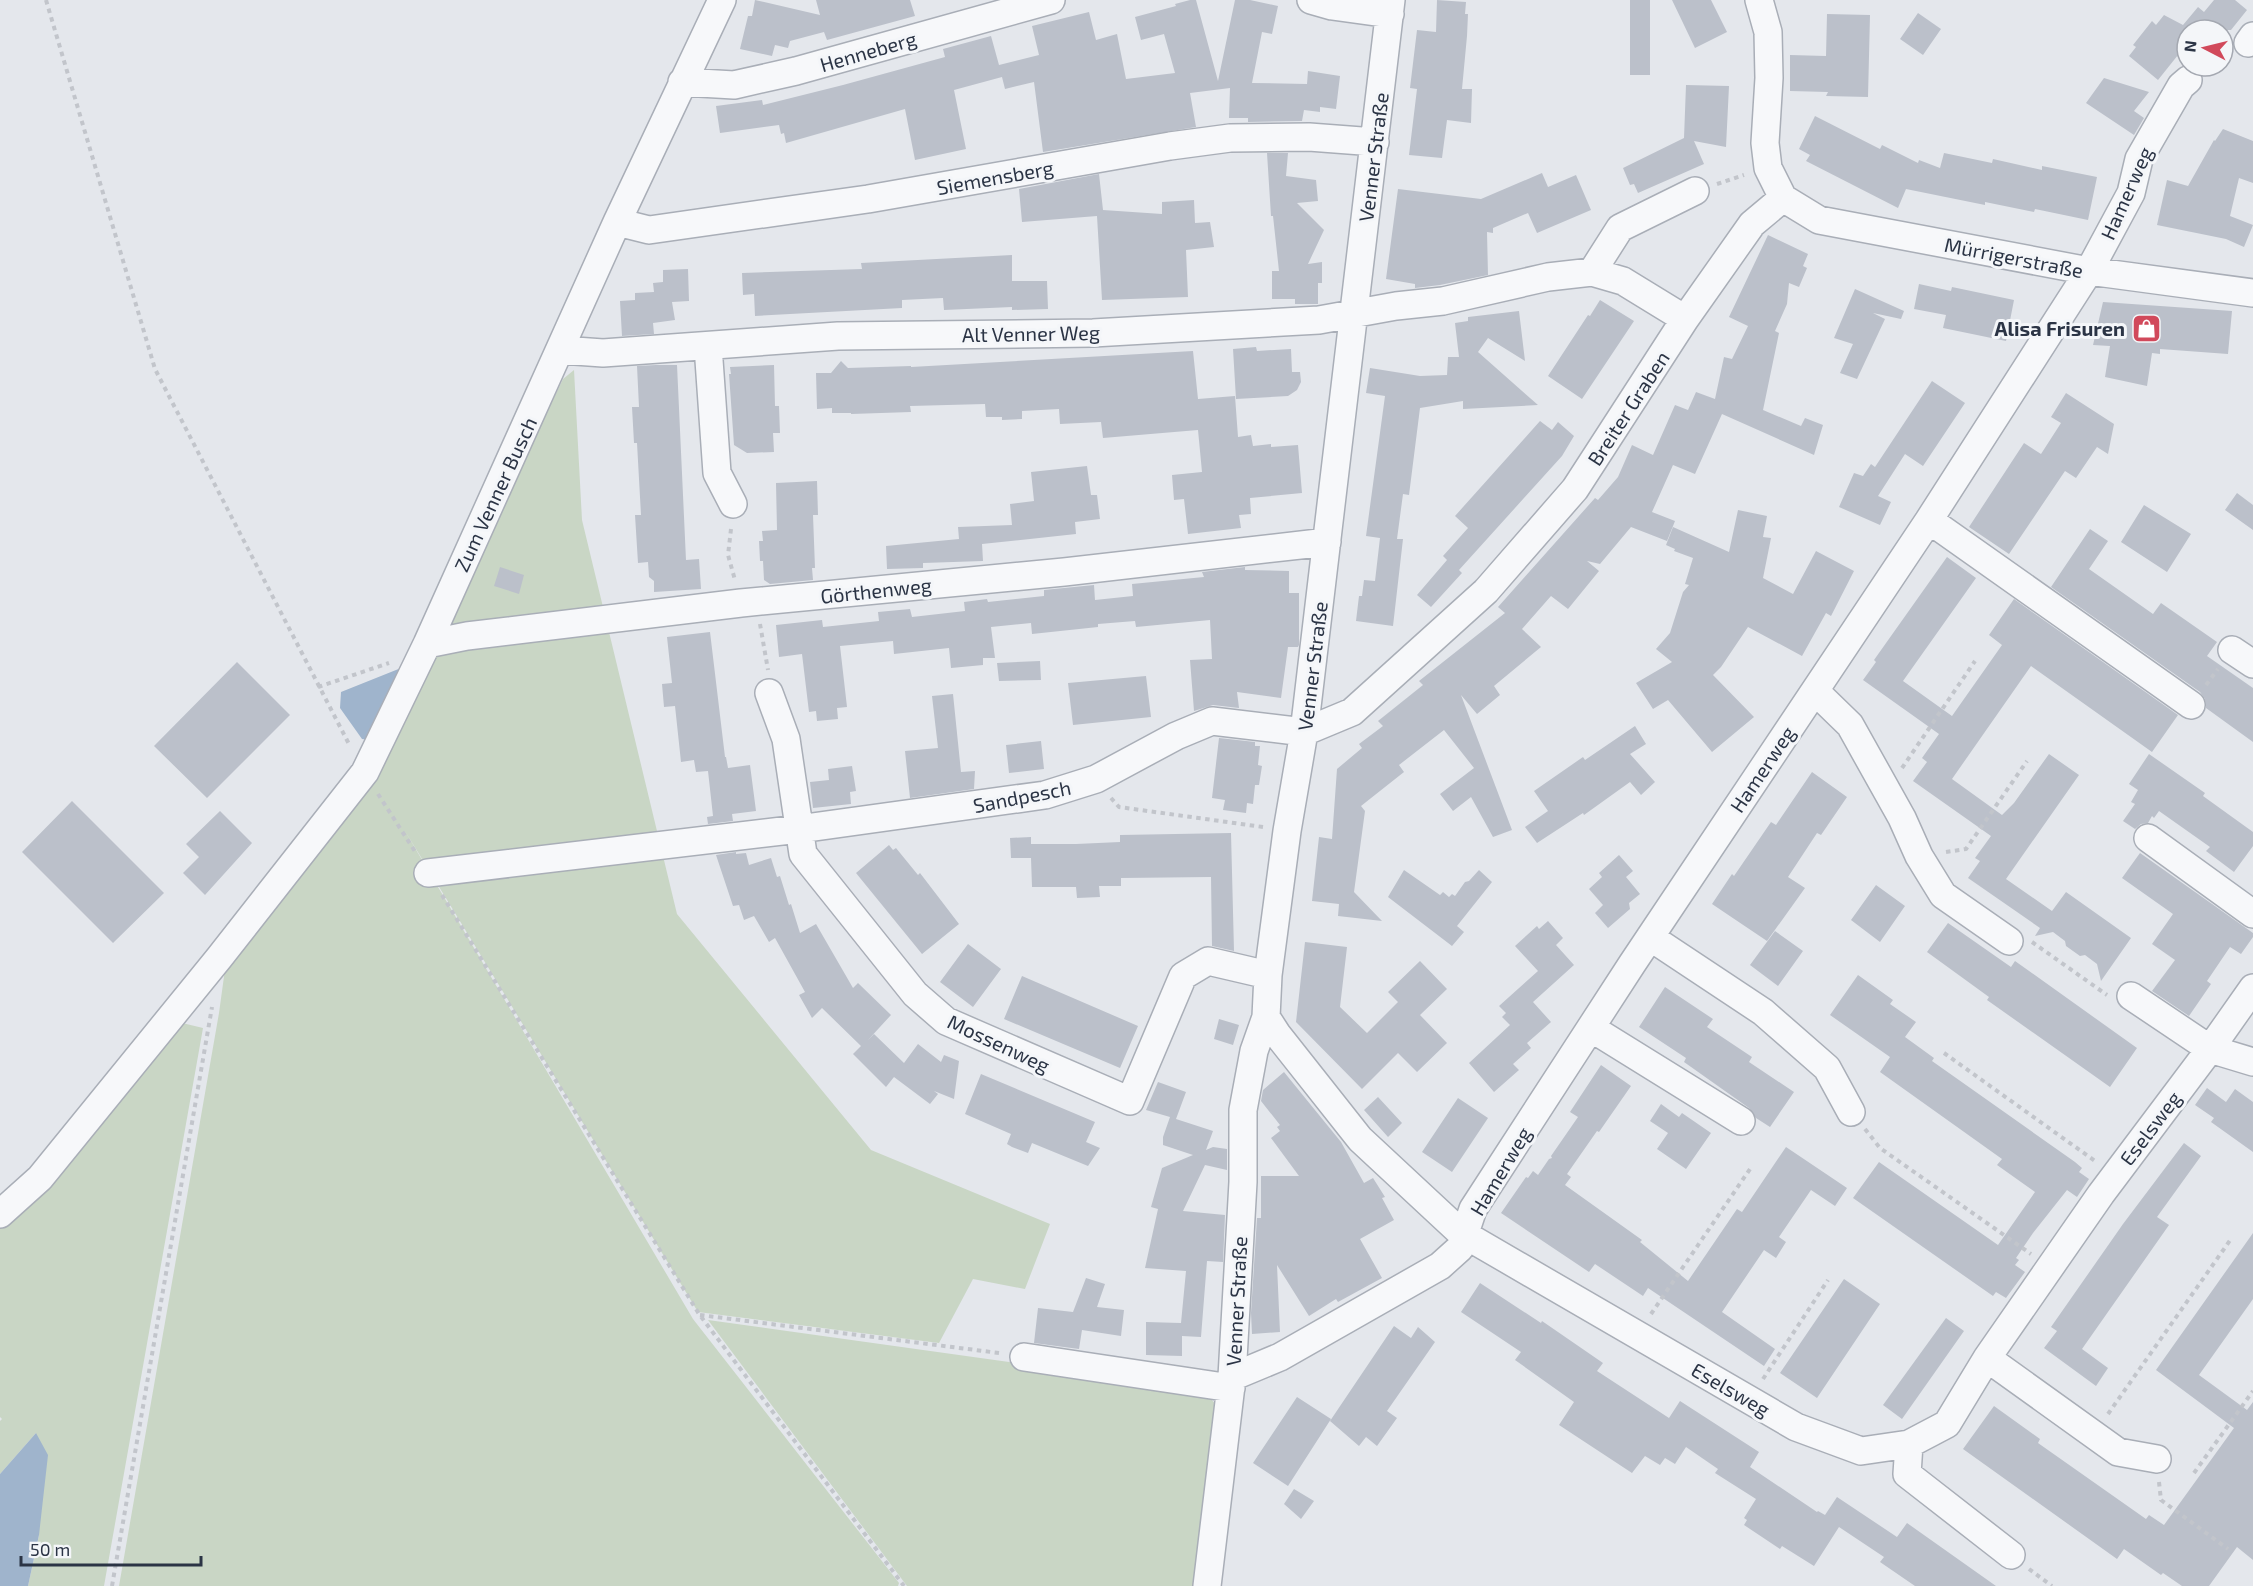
<svg xmlns="http://www.w3.org/2000/svg" width="2253" height="1586" font-family="'Exo 2',sans-serif">
<style>
.green{fill:#c9d6c5}
.water{fill:#9fb4cc}
.building{fill:#bbc0ca}
.lines{fill:none;stroke-linecap:round;stroke-linejoin:round}
.minor-casing{stroke:#a9aeb7;stroke-width:30}
.path{stroke:#c2c5cb;stroke-width:4;stroke-dasharray:4.5 4.5;stroke-linecap:butt}
.minor{stroke:#f7f8fa;stroke-width:27}
.labels{text-anchor:middle;dominant-baseline:central;stroke-width:6;stroke-linejoin:round;paint-order:stroke}
.street-label{font-size:20px;fill:#2b3445;stroke:#f4f6f9}
.poi-label{font-size:20px;font-weight:bold;fill:#2b3445;stroke:#f4f6f9;text-anchor:end}
</style>
<rect width="100%" height="100%" fill="#e4e7ec"/>
<!-- green -->
<path class="green" d="M574,370L582,520L677,914L871,1150L1050,1224L1025,1289L973,1279L939,1343L698,1312L405,831L693,1319L899,1583L898,1586H119L219,1013L226,962L371,774L563,379Z
M178,1022L203,1028L104,1586H28L39,1535L36,1433L0,1474V1421L2,1419L0,1417V1228L50,1182Z
M708,1320L1203,1389L1216,1405L1195,1586H907Z"/>
<!-- water -->
<path class="water" d="M406,666L370,740L362,739L340,708L341,692Z
M36,1433L48,1455L39,1535L28,1586H0V1474Z"/>
<!-- building -->
<path class="building" d="M755,0L820,15L816,0H910L915,16L827,40L824,32L790,41L788,48L775,45L772,56L740,49L748,16H752Z
M1190,0H1196L1218,81L1235,0H1250L1278,6L1272,34L1262,32L1252,83L1307,84L1308,71L1340,76L1336,109L1320,107V112L1304,110L1302,121L1248,122V118H1229L1230,88L1190,93L1196,127L1043,152L1034,82L1005,89L1002,77L954,90L966,149L915,160L905,109L786,143L784,133L781,134L779,125L720,133L716,106L762,100L763,105L843,85L945,57L943,49L991,36L999,65L1039,55L1032,26L1089,12L1096,40L1117,34L1126,79L1175,73L1164,34L1141,40L1135,17L1176,6L1175,4Z
M1437,0L1466,2L1465,14H1468L1467,36L1462,89H1472L1471,123L1447,120L1442,158L1409,155L1417,89L1410,88L1417,30L1436,32Z
M1630,0H1650V75H1630Z
M1672,0H1711L1727,32L1695,48Z
M2214,0H2235L2247,10L2231,30H2187V62L2178,55L2158,80L2129,56L2136,47L2133,45L2152,21L2156,25L2164,15L2183,25L2198,7L2204,12Z
M1918,13L1941,29L1923,55L1900,39Z
M1827,14L1870,15L1868,97L1826,96L1828,92L1790,91V55L1826,56Z
M2104,78L2149,92L2134,111L2144,118L2134,135L2086,103Z
M1686,85L1729,86L1726,147L1694,141L1704,164L1638,193L1634,184L1630,185L1623,168L1684,138Z
M1815,116L1880,149L1882,145L1918,163L1919,160L1940,168L1944,153L1992,163L1993,159L2042,170V166L2097,177L2088,220L2035,209L2034,212L1985,202V205L1906,189L1898,208L1806,161L1810,155L1799,149Z
M2223,129L2253,141V183L2239,178L2230,216L2253,225L2244,247L2226,239L2157,225L2167,180L2188,186L2214,140L2215,141Z
M1267,153H1288L1286,176L1316,180L1318,201L1297,203L1324,230L1308,264L1322,262V283H1318V304H1295V299H1272V271H1279L1273,216H1271Z
M1542,173L1548,187L1576,175L1591,210L1537,233L1528,213L1493,228V233L1487,232L1488,275L1440,285L1415,288V284L1386,279L1398,189L1481,199Z
M1099,174L1103,210L1162,214V202L1194,200L1195,223L1210,222L1214,247L1186,250L1188,297L1102,300L1097,216L1022,222L1019,189Z
M1768,235L1808,254L1803,266L1807,268L1799,287L1789,283L1787,304L1775,331L1779,333L1763,410L1801,426L1805,418L1823,425L1814,455L1722,414L1695,474L1673,465L1652,512L1675,521L1667,541L1631,527L1600,564L1587,561L1599,571L1568,609L1551,596L1522,629L1541,647L1494,686L1500,695L1477,714L1461,695L1512,830L1493,837L1471,797L1453,811L1440,794L1474,768L1444,730L1399,765L1404,772L1361,806L1365,811L1354,892L1382,921L1338,916L1339,904L1312,901L1319,837L1332,839L1337,769L1362,748L1359,744L1383,726L1378,721L1423,685L1419,681L1505,613L1498,607L1595,498L1598,500L1618,477L1632,445L1653,455L1675,405L1688,410L1696,392L1715,399L1724,357L1732,359L1748,326L1729,317Z
M1012,255V281H1047L1048,309L1012,310V307L944,310L943,298L902,300V308L755,316L754,294L743,295L742,273L862,269L861,263Z
M688,269L689,301L672,302L675,320L653,323L654,334L622,336L620,301L635,300V293L654,292L653,283L663,282V270Z
M1919,284L1951,291L1952,287L2014,300L2006,341L1943,328L1946,315L1914,309Z
M1855,289L1904,311L1901,319L1873,313L1885,319L1857,379L1840,373L1853,344L1834,338Z
M1600,300L1634,321L1582,399L1548,376L1588,315L1590,316Z
M2103,302L2232,311L2228,354L2160,349V354L2152,353L2147,386L2105,377L2110,346L2093,345Z
M1519,311L1525,361L1488,338L1478,352L1538,405L1463,409V401L1420,408L1409,495L1403,494L1397,539H1403L1393,626L1356,621L1359,596H1362L1364,580L1375,581L1380,538L1366,536L1385,396L1366,393L1370,368L1420,376L1447,375L1448,357H1459L1455,323L1468,321V317Z
M1256,347L1257,351L1291,349L1292,372H1300L1301,382L1297,390L1288,396L1236,399L1233,349Z
M1193,351L1198,399L1235,396L1238,437L1251,435L1253,446L1271,444V447L1298,445L1302,493L1250,498L1251,514L1239,515L1241,528L1188,534L1184,499L1174,500L1172,475L1202,472L1198,430L1103,438L1101,422L1060,424L1059,409L1022,411V419L1002,420V417H986L985,404L910,406L911,412L851,414V413H832V408L817,409L816,373H831L841,361L848,368L911,366V367Z
M656,365H677L686,560L699,559L701,589L654,592V581L649,577L648,562L638,563L635,515H641L637,443H634L632,407H639L637,366Z
M774,365L775,406H779L780,433H773L774,452L747,453L734,445L729,374H731L730,367Z
M1932,381L1965,403L1923,466L1905,454L1878,496L1891,502L1880,525L1839,507L1854,473L1863,476L1871,464L1875,467Z
M2066,393L2114,424L2108,454L2097,447L2076,478L2065,471L2009,554L1969,527L2024,443L2041,454L2061,423L2051,417Z
M1540,421L1552,430L1558,422L1574,436L1562,456L1459,570L1462,573L1431,607L1417,595L1447,560L1443,556L1468,528L1455,516Z
M1087,466L1091,495H1097L1100,519L1075,522L1076,534L982,544L983,561L923,563V568L887,569L886,546L959,539L958,527L1012,525L1010,504L1034,501L1031,472Z
M817,481L818,515H813L815,568H812L813,580L770,584L764,580L763,561H760L759,541H763L762,531L777,530L776,483Z
M2237,493L2253,505V530L2225,510Z
M2144,505L2191,534L2167,572L2121,542Z
M1738,510L1767,516L1763,537L1771,538L1763,578L1793,594L1816,551L1854,571L1831,616L1826,613L1802,656L1748,627L1721,667L1713,675L1754,717L1712,752L1668,700L1653,709L1636,683L1672,662L1656,649L1670,633L1683,592L1689,585L1685,584L1693,558L1674,551L1675,549L1666,545L1673,527L1729,552Z
M2090,529L2108,541L2089,569L2153,614L2161,603L2217,642L2207,656L2253,688V742L2206,708L2205,699L2200,692L2051,587Z
M1947,557L1976,578L1903,681L1952,716L2002,645L1989,635L2014,599L2178,715L2152,752L2031,666L1952,779L2002,815L2014,803L2049,754L2079,775L2006,879L2052,911L2066,892L2131,938L2101,981L2097,964L2085,955L2080,956L2066,946L2065,941L2053,932L2035,936L2040,928L1968,878L1980,861L1975,858L1991,836L1913,781L1927,762L1922,758L1939,734L1863,680L1876,662L1874,660Z
M500,567L524,575L519,594L494,586Z
M1245,567V570L1289,571V593H1299V645L1298,647H1288L1281,698L1237,692L1239,708L1213,705L1194,711L1190,660L1212,659L1210,620L1136,627L1135,621L1098,624V627L1032,634L1031,623L991,627L995,658H983V665L951,668L949,648L894,654L893,641L840,646L847,707L837,708L838,719L817,721L816,711L809,712L802,654L779,657L776,625L822,620L823,627L879,621L878,612L910,609L912,617L965,611L964,602L987,599L988,602L1044,596V590L1094,585L1095,600L1133,596L1132,584L1204,577L1202,572Z
M710,632L725,757H726L728,768L750,765L756,811L732,814L733,821L708,824L707,817L713,816L708,771L696,772L694,760L681,762L675,706L664,707L662,684L672,683L667,637Z
M1040,661L1041,680L999,681L997,663Z
M237,662L290,715L207,798L154,746Z
M1146,676L1151,717L1073,725L1068,683Z
M953,694L961,772L975,771L974,789L910,798L905,751L938,748L932,696Z
M1635,726L1646,744L1630,754L1655,782L1641,795L1630,782L1584,815L1583,813L1537,843L1525,827L1548,811L1534,791L1583,757L1585,760Z
M1219,738L1255,742V746H1260L1258,765L1262,766L1259,785H1255L1253,804L1247,803L1246,813L1223,810L1225,800L1212,798Z
M1041,741L1044,769L1009,773L1006,745Z
M2149,754L2205,793L2203,796L2253,832V846L2234,872L2206,851L2210,847L2159,811L2154,818L2152,816L2148,823L2141,824L2135,829L2123,821L2135,804L2131,802L2138,790L2129,784Z
M852,766L856,791L850,792L851,804L813,808L810,782L829,780L828,769Z
M1812,772L1847,797L1821,835L1817,833L1788,877L1805,888L1767,941L1712,904L1732,874L1734,876L1771,822L1776,825Z
M72,801L164,893L113,943L22,852Z
M220,811L252,843L205,895L183,873L199,857L186,844Z
M1231,833L1234,951L1212,946L1211,877L1121,878V886H1099L1100,897L1077,898L1076,887H1032L1031,858H1011L1010,838L1031,837V844H1076L1120,842V835Z
M889,845L893,850L896,848L918,875L920,873L959,924L922,954L856,873Z
M736,852V854L746,853L749,865L771,858L777,877L780,876L789,905L791,904L800,933L816,924L853,988L858,983L891,1015L868,1040L874,1034L904,1063L918,1044L941,1062L944,1055L959,1061L954,1099L934,1091L938,1094L930,1104L894,1077L886,1087L853,1054L861,1046L822,1008L812,1018L799,995L805,992L775,938L769,942L754,916L744,920L739,905L733,906L716,855Z
M2140,853L2253,933V937L2241,954L2230,947L2207,981L2211,984L2189,1016L2152,991L2175,960L2152,944L2173,914L2122,878Z
M1619,855L1633,871L1626,877L1640,894L1629,903L1630,909L1608,928L1595,913L1603,905L1589,889L1602,877L1599,873Z
M1404,870L1440,895L1443,892L1449,897L1452,894L1455,896L1465,882L1469,881L1479,870L1492,882L1457,926L1464,932L1452,946L1388,897Z
M1876,885L1905,906L1880,942L1851,920Z
M1548,921L1563,938L1556,945L1574,965L1533,1002L1551,1022L1527,1043L1531,1048L1513,1064L1519,1070L1494,1092L1469,1063L1510,1025L1502,1017L1506,1013L1499,1006L1538,971L1515,946L1537,926L1539,929Z
M1948,923L2011,967L2015,961L2137,1048L2110,1087L1987,1000L1989,997L1927,952Z
M1775,931L1803,951L1778,986L1750,965Z
M1305,942L1347,947L1340,1007L1367,1033L1398,1002L1388,992L1420,961L1447,989L1420,1015L1447,1043L1417,1072L1398,1053L1362,1089L1296,1022Z
M968,944L1001,969L973,1007L940,982Z
M1858,975L1893,1000L1890,1004L1916,1022L1905,1037L1934,1058L1932,1061L2075,1162L2082,1168L2079,1172L2089,1179L2077,1197L2067,1190L2033,1233L2016,1258L2019,1260L2015,1265L2025,1272L2006,1298L1996,1292L1993,1296L1853,1198L1879,1162L1998,1245L2035,1192L1997,1165L2002,1159L1880,1072L1890,1057L1830,1015Z
M1022,976L1138,1026L1120,1068L1004,1019Z
M1665,987L1713,1019L1707,1027L1752,1057L1749,1062L1794,1092L1770,1127L1756,1118L1749,1108L1684,1062L1686,1058L1639,1027Z
M1219,1019L1239,1025L1233,1045L1214,1039Z
M1601,1065L1631,1086L1599,1132L1597,1131L1567,1174L1571,1177L1565,1185L1642,1240L1640,1242L1688,1281L1737,1209L1742,1212L1786,1147L1847,1188L1835,1206L1811,1190L1779,1237L1786,1242L1776,1258L1764,1250L1722,1312L1775,1349L1764,1366L1648,1288L1643,1296L1595,1264L1589,1272L1501,1213L1526,1177L1528,1178L1533,1171L1538,1175L1549,1159L1552,1158L1551,1156L1578,1117L1570,1112Z
M1284,1072L1341,1142L1364,1183L1373,1178L1385,1197L1382,1198L1394,1220L1360,1239L1382,1278L1338,1302L1336,1299L1309,1316L1277,1265L1280,1332L1252,1334L1251,1313L1257,1218H1261V1176H1299L1271,1138L1280,1131L1277,1127L1280,1125L1261,1101L1263,1090Z
M981,1074L1095,1122L1086,1142L1100,1148L1088,1166L1032,1143L1028,1153L1012,1147L1007,1144L1011,1134L965,1114Z
M1158,1082L1186,1092L1176,1119L1213,1131L1206,1150L1213,1147L1227,1149V1170L1205,1165L1183,1211L1225,1215L1223,1262L1207,1261L1201,1337L1182,1336V1356L1146,1355V1322L1181,1323L1186,1271L1145,1268L1158,1209L1151,1207L1162,1168L1193,1155L1163,1145V1137L1170,1117L1146,1110Z
M2207,1088L2226,1102L2235,1089L2253,1102V1152L2211,1122L2214,1118L2195,1105Z
M1378,1097L1402,1123L1388,1137L1364,1110Z
M1458,1098L1488,1118L1452,1172L1422,1152Z
M1661,1104L1679,1117L1682,1113L1711,1133L1686,1169L1657,1149L1668,1133L1650,1121Z
M2184,1143L2201,1156L2157,1217L2169,1225L2082,1349L2108,1368L2096,1386L2044,1348L2057,1331L2051,1327L2123,1224Z
M2253,1233V1299L2199,1375L2247,1410L2253,1402V1560L2237,1547L2209,1586H2182L2163,1573L2161,1575L2124,1549L2117,1559L1963,1449L1994,1406L2040,1439L2038,1443L2146,1519L2149,1515L2164,1525L2234,1428L2156,1370Z
M1086,1278L1105,1284L1097,1307L1124,1310L1121,1336L1082,1330L1079,1349L1034,1343L1038,1308L1073,1312Z
M1844,1279L1880,1304L1817,1398L1780,1373Z
M1480,1283L1541,1323L1542,1321L1603,1363L1597,1371L1669,1418L1680,1401L1759,1452L1750,1467L1817,1512L1818,1511L1825,1515L1837,1497L1897,1537L1907,1523L1996,1586H1915L1880,1562L1884,1557L1839,1527L1814,1566L1782,1546L1780,1549L1744,1525L1747,1520L1744,1518L1756,1499L1715,1473L1718,1469L1686,1447L1675,1464L1665,1458L1660,1465L1645,1456L1632,1473L1559,1425L1574,1402L1515,1360L1521,1352L1461,1312Z
M1946,1318L1964,1331L1902,1419L1883,1405Z
M1394,1326L1411,1338L1418,1327L1435,1342L1387,1411L1397,1418L1377,1446L1366,1437L1359,1446L1330,1421Z
M1297,1397L1331,1419L1288,1486L1253,1463Z
M1294,1489L1314,1501L1301,1519L1284,1504Z"/>
<g class="lines">
<defs>
<path id="minor" d="M1311,0L1332,6L1390,14
M1759,0L1768,32L1769,78L1765,143L1768,168L1783,198
M2248,43L2253,36
M682,82L734,85L796,71L1051,0
M1783,198L1819,220L2089,271L2253,293
M617,222L649,230L868,199L1170,146L1230,138L1309,137L1375,142
M1592,272L1620,228L1695,191
M708,346L717,473L733,504
M561,350L603,353L838,336L1093,333L1319,320L1396,306L1443,301L1548,277L1592,272L1623,281L1685,319
M1929,520L2191,705
M427,644L467,636L741,603L1064,572L1327,542
M2232,650L2253,664
M1815,691L1850,725L1902,818L1919,856L1943,895L2009,941
M769,693L786,739L803,854L915,994L946,1021L1130,1101L1183,976L1208,961L1268,975
M2148,838L2253,914
M428,873L799,829L1045,795L1096,779L1176,736L1212,721L1304,732L1352,712L1486,591L1575,489L1685,319L1752,224L1783,198
M1650,937L1763,1012L1827,1068L1851,1112
M2131,996L2210,1049L2253,1062
M1266,1017L1277,1034L1360,1139L1460,1232L1796,1427L1861,1451L1909,1444L1947,1424L1987,1358L2101,1194L2210,1049L2253,988
M1591,1028L1741,1121
M0,1214L40,1178L219,958L365,772L427,644L617,222L722,0
M1024,1357L1231,1388
M1987,1358L2118,1452L2157,1459
M1232,1377L1280,1357L1440,1266L1460,1248L1473,1209L1632,964L1929,520L2089,271L2131,193L2139,159L2181,86L2188,80
M1909,1444L1907,1474L2011,1555
M1207,1586L1232,1377L1243,1182V1110L1254,1051L1266,1017L1268,975L1287,831L1304,732L1391,0"/>
</defs>
<!-- minor casing -->
<use href="#minor" class="minor-casing"/>
<!-- path -->
<path class="path" d="M46,0L155,369L350,746
M1717,184L1744,175
M731,529L728,555L735,580
M760,624L768,670
M2206,685L2218,669
M318,687L389,663
M1902,768L1975,661
M378,794L416,853
M1111,798L1119,807L1263,827
M1946,852L1966,849L2027,761
M442,895L699,1314L904,1586
M2032,942L2107,995
M1944,1053L2095,1161
M1865,1129L1880,1148L2031,1254
M1651,1314L1750,1169
M700,1315L999,1353
M1763,1379L1828,1280
M2108,1414L2231,1239
M2194,1473L2253,1391
M2159,1482L2161,1500L2228,1549
M2029,1569L2052,1586
M112,1586L212,1007"/>
<!-- minor -->
<use href="#minor" class="minor"/>
</g>
<!-- icons -->
<defs>
<symbol id="shop-square" viewBox="-11 -11 22 22"><rect x="-9" y="-9" width="18" height="18" rx="4" fill="#d1495b" stroke="#f4f6f9"/><path d="M-5-2.5h2.3a2.7 3.5 0 0 1 5.4 0H5L5.5 6h-11ZM-1.5-2.5h3a1.5 2.3 0 0 0-3 0Z" fill="#fff"/></symbol>
</defs>
<g fill-rule="evenodd">
<use href="#shop-square" x="2130" y="312" width="33" height="33"/>
</g>
<g class="labels">
<!-- street labels -->
<g class="street-label">
<text transform="translate(868 51) rotate(-16)">Henneberg</text>
<text transform="translate(1373 157) rotate(-83)">Venner Straße</text>
<text transform="translate(995 177) rotate(-10)">Siemensberg</text>
<text transform="translate(2126 193) rotate(-66)">Hamerweg</text>
<text transform="translate(2014 257) rotate(11)">Mürrigerstraße</text>
<text transform="translate(1031 333) rotate(-1)">Alt Venner Weg</text>
<text transform="translate(1628 408) rotate(-57)">Breiter Graben</text>
<text transform="translate(495 494) rotate(-65)">Zum Venner Busch</text>
<text transform="translate(876 590) rotate(-6)">Görthenweg</text>
<text transform="translate(1312 666) rotate(-83)">Venner Straße</text>
<text transform="translate(1762 769) rotate(-56)">Hamerweg</text>
<text transform="translate(1022 796) rotate(-11)">Sandpesch</text>
<text transform="translate(999 1043) rotate(25)">Mossenweg</text>
<text transform="translate(2150 1128) rotate(-53)">Eselsweg</text>
<text transform="translate(1500 1171) rotate(-59)">Hamerweg</text>
<text transform="translate(1236 1301) rotate(-87)">Venner Straße</text>
<text transform="translate(1731 1389) rotate(30)">Eselsweg</text>
</g>
<!-- poi labels -->
<g class="poi-label">
<text x="2125" y="328">Alisa Frisuren</text>
</g>
</g>
<!-- north arrow -->
<g transform="translate(2205 48) rotate(277)"><circle r="28" fill="#f4f6f9" stroke="#a4a8b1" stroke-width="1.5"/>
<path d="M0-4.5L10 22L0 15L-10 22Z" fill="#d1495b"/>
<text y="-9" font-size="16" font-weight="bold" text-anchor="middle" fill="#2b3445">N</text>
</g>
<!-- scale -->
<path d="M21 1556v9h180v-9" fill="none" stroke="#2b3445" stroke-width="3"/>
<text x="30" y="1556" font-size="18" fill="#2b3445" stroke="#f4f6f9" stroke-width="4.5" paint-order="stroke">50 m</text>
</svg>
